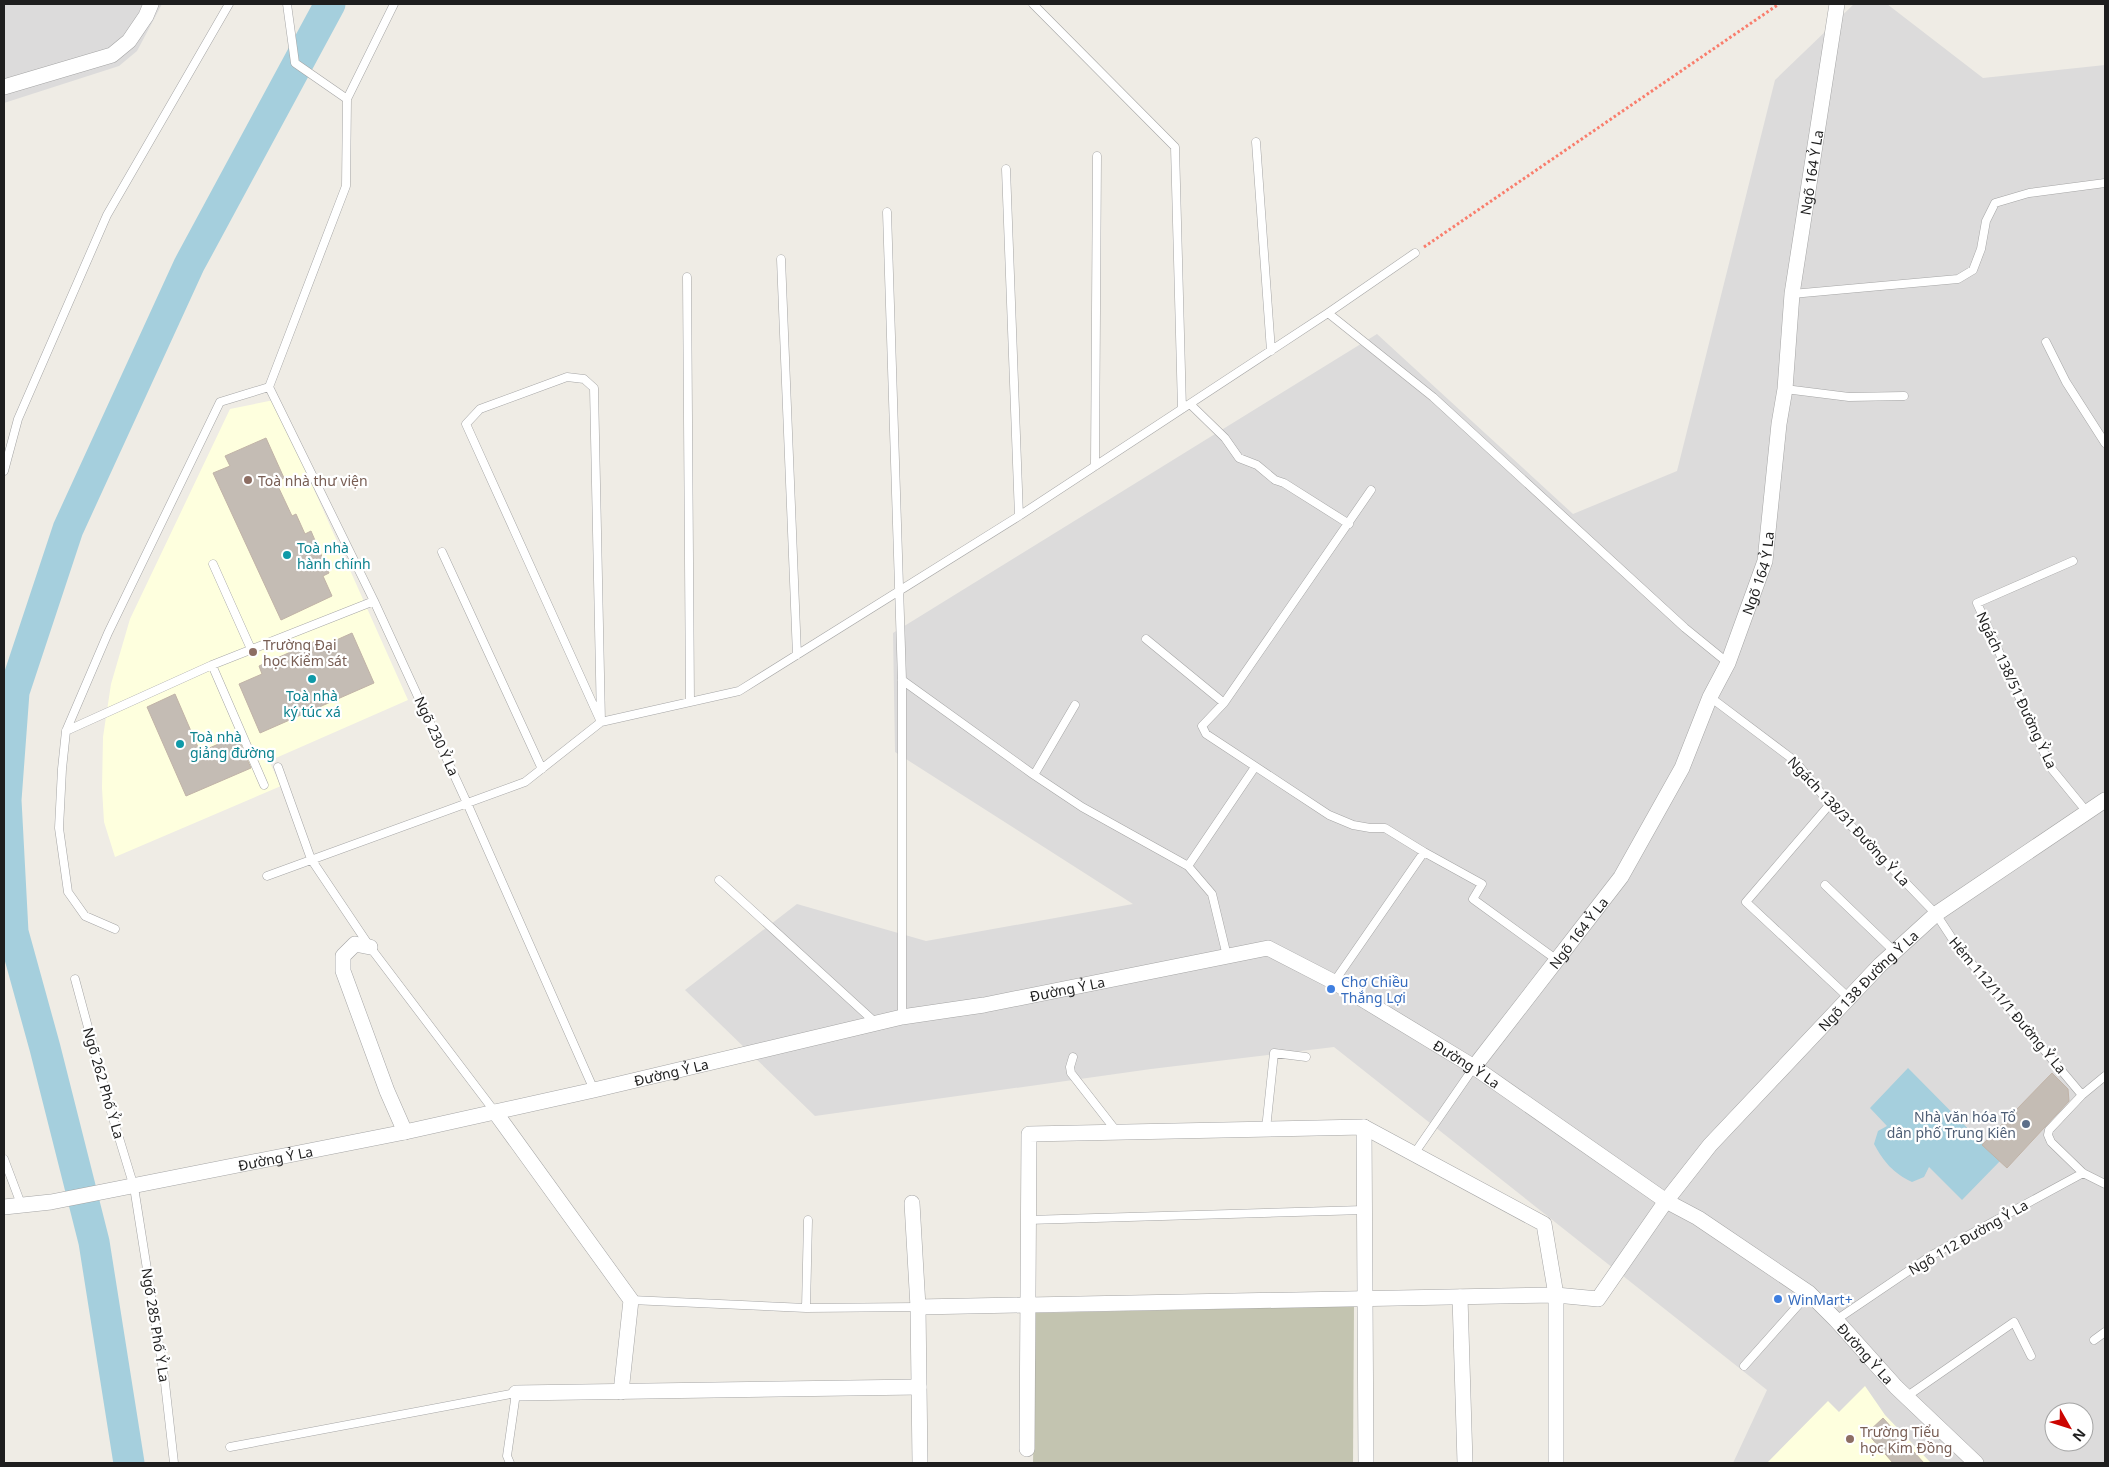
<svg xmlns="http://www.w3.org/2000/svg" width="2109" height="1467" font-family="'Noto Sans',sans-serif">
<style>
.residential{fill:#dcdbdb;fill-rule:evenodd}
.education{fill:#feffde}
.construction{fill:#c3c4b0}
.water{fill:#a5cfdd}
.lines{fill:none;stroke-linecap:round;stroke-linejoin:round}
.river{stroke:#a5cfdd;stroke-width:31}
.building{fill:#c4bcb4;stroke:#c1b3a7}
.lane-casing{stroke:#a5a5a5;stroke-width:9}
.street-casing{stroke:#a5a5a5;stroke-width:16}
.path{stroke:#f97d6c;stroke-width:3;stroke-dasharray:2.5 2.5;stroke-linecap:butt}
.lane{stroke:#fff;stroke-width:8}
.street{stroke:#fff;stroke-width:15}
.education-dot{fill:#8d6e63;stroke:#fff;stroke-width:2}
.culture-dot{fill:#0f9aa8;stroke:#fff;stroke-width:2}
.shop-dot{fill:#3f7fe0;stroke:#fff;stroke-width:2}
.service-dot{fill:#5c6f8a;stroke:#fff;stroke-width:2}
.labels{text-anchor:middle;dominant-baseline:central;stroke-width:4.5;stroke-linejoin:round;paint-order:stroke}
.street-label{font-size:14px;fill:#1e1e1e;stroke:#fff}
.education-label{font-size:14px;fill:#785e54;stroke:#fff;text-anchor:start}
.culture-label{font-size:14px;fill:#0d838f;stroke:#fff;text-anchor:start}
.shop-label{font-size:14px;fill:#366cbe;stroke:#fff;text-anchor:start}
.service-label{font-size:14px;fill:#4e5e75;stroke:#fff;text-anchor:end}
</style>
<rect width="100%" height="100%" fill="#efece5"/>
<!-- residential -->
<path class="residential" d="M4,4H162L137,51L119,66L4,103Z
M1854,4H1887L1983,78L2105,65V1463H1733L1767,1390L1334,1047L1151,1069L815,1116L685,990L797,904L926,941L1133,904L895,752L893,633L1377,334L1573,514L1677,471L1775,80ZM2054,1412H2084V1442H2054Z"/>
<!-- education -->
<path class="education" d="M274,400L408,700L269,761L281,786L115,857L104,822L102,788L103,737L111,684L130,619L230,409Z
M1865,1386L1885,1415L1931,1463H1767L1828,1401L1839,1412Z"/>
<!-- construction -->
<path class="construction" d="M1354,1306L1353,1463H1033L1036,1313Z"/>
<!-- water -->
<path class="water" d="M1908,1068L2000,1161L1962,1200L1929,1167L1924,1177L1912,1182C1893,1173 1884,1162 1874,1144L1878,1131L1887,1126L1870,1108Z"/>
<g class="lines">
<!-- river -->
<path class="river" d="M129,1463L94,1242L45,1048L13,932L6,800L14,692L68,529L189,265L330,4"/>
</g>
<!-- building -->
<path class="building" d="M266,438L284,478L276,482L292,516L296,514L305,534L311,531L329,573L323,576L332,596L281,620L213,473L230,466L225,456Z
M352,633L374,683L260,733L239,684L262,674L259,666L320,639L323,646Z
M175,694L200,752L237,736L251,768L186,796L147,707Z
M2052,1073L2068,1089L2069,1101L2007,1168L1982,1145Z
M1883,1418L1924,1463H1893L1867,1433Z"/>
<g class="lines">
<defs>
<path id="lane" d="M287,4L295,63L347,99
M1033,4L1175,147L1182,409
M1256,142L1271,351
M1006,169L1019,516
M887,212L902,680V1017
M781,259L797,655
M687,277L690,702
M1792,294L1958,279L1973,270L1981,249L1986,221L1995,203L2029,193L2105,183
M1328,313L1433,397L1685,628L1728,663
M2046,342L2066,382L2105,443
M567,377L584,379L594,388L601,722L466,424L480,409Z
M269,387L374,601L467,803L594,1090
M269,387L346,186L347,99L394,4
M1785,389L1849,397L1904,396
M1190,404L1225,438L1239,458L1257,465L1275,480L1284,483L1349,524
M1095,466L1097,156
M4,471L18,419L107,215L229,4
M1371,490L1224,703L1202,726L1206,734L1329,815L1353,825L1370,828H1385L1424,852
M442,552L542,769
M2073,561L1977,603L2051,768L2087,812
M213,564L251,649
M1146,639L1224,703
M212,665L264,785
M902,680L1034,775L1082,807L1188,866L1212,894L1227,956
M1710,697L1795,761L1830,804L1936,914L1957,946L2082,1095
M66,731L212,665L374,601
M278,767L311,859L370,947L495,1112
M1034,775L1075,705
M1830,804L1746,902L1849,998
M1188,866L1255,767
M267,876L525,782L601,722L739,691L1019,516L1328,313L1415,253
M719,880L877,1024
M1825,885L1895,952
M115,929L85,916L68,892L59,828L62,769L66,731L108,633L220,402L269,387
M75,979L109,1105L134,1187L165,1383L174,1463
M1334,982L1424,852L1482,884L1473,899L1557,960
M1073,1057L1070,1067L1071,1073L1117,1132
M2105,1076L2082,1095L2049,1130L2048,1135L2051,1142L2083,1173L2105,1184
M1266,1129L1274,1053L1306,1057
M1414,1154L1474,1067
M4,1159L21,1204
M1028,1220L1364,1210
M631,1300L806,1308L918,1307
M806,1308L808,1220
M1836,1320L1932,1255L2083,1173
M2094,1340L2105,1332
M1744,1366L1809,1293
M1906,1397L2014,1322L2031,1356
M230,1447L516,1393L507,1456L510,1463"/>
<g id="street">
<path d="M4,87L112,55L129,41L146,16L151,4"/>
<path d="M370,947L355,944L343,956V971L387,1091L405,1132"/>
<path id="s1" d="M1474,1067L1621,877L1682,768L1710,697L1728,663L1765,561L1779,424L1785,389L1792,294L1837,4"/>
<path d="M495,1112L631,1300L621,1392"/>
<path d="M1364,1127L1366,1463"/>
<path d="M912,1203L918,1307L920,1463"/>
<path id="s2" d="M4,1207L51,1202L405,1132L594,1090L902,1017L984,1005L1268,948L1334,982L1474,1067L1666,1201L1698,1218L1809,1293L1836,1320L1896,1387L1976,1463"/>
<path d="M1460,1297L1465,1463"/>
<path id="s3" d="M918,1307L1556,1295L1598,1299L1666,1201L1710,1145L1880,965L1936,914L2105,800"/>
<path d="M516,1393L919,1387"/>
<path d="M1027,1449L1029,1134L1364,1127L1544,1224L1556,1295V1463"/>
</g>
</defs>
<!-- lane casing -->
<use href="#lane" class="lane-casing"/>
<!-- street casing -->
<use href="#street" class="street-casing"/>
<!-- path -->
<path class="path" d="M1424,247L1779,4"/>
<!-- lane -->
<use href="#lane" class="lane"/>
<!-- street -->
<use href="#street" class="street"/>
</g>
<!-- markers -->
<g class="education-dot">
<circle cx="248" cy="480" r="5"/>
<circle cx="253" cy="652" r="5"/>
<circle cx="1850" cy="1439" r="5"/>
</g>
<g class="culture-dot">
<circle cx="287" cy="555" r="5"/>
<circle cx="312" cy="679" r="5"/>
<circle cx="180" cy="744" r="5"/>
</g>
<g class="shop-dot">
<circle cx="1331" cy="989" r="5"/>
<circle cx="1778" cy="1299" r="5"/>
</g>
<circle class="service-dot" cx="2026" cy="1124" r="5"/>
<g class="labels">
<!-- street labels -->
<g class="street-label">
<text stroke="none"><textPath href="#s1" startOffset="980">Ngõ 164 Ỷ La</textPath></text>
<text stroke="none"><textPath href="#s1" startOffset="575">Ngõ 164 Ỷ La</textPath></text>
<text transform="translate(2017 690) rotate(65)">Ngách 138/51 Đường Ỷ La</text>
<text transform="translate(437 736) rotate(65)">Ngõ 230 Ỷ La</text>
<text transform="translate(1849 821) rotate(47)">Ngách 138/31 Đường Ỷ La</text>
<text stroke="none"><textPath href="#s1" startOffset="170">Ngõ 164 Ỷ La</textPath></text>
<text stroke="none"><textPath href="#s3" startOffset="1099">Ngõ 138 Đường Ỷ La</textPath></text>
<text stroke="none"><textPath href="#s2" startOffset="1086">Đường Ỷ La</textPath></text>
<text transform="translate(2008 1005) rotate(50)">Hẻm 112/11/1 Đường Ỷ La</text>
<text stroke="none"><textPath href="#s2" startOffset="1521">Đường Ỷ La</textPath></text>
<text stroke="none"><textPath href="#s2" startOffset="681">Đường Ỷ La</textPath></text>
<text transform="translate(104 1083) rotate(74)">Ngõ 262 Phố Ỷ La</text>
<text stroke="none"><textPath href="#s2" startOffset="276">Đường Ỷ La</textPath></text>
<text transform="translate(1968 1237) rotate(-30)">Ngõ 112 Đường Ỷ La</text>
<text transform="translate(156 1325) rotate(81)">Ngõ 285 Phố Ỷ La</text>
<text stroke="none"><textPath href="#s2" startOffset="2016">Đường Ỷ La</textPath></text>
</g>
<!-- education labels -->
<g class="education-label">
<text x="258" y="480">Toà nhà thư viện</text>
<text x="263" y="644">Trường Đại<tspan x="263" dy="16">học Kiểm sát</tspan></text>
<text x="1860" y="1431">Trường Tiểu<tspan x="1860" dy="16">học Kim Đồng</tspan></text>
</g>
<!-- culture labels -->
<g class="culture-label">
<text x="297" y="547">Toà nhà<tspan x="297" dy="16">hành chính</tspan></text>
<text x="312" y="695" text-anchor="middle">Toà nhà<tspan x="312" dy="16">ký túc xá</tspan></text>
<text x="190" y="736">Toà nhà<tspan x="190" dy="16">giảng đường</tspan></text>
</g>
<!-- shop labels -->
<g class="shop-label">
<text x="1341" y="981">Chợ Chiều<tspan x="1341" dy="16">Thắng Lợi</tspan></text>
<text x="1788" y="1299">WinMart+</text>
</g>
<!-- service labels -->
<g class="service-label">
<text x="2016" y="1116">Nhà văn hóa Tổ<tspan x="2016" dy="16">dân phố Trung Kiên</tspan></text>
</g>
</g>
<!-- border -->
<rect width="2109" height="1467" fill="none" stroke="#1e1e1e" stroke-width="10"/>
<!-- north arrow -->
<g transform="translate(2069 1427) rotate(129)"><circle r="24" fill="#ffffff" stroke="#a5a5a5"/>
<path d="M0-4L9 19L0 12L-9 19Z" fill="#cc0501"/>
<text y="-8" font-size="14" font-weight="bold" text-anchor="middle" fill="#1e1e1e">N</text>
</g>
</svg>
